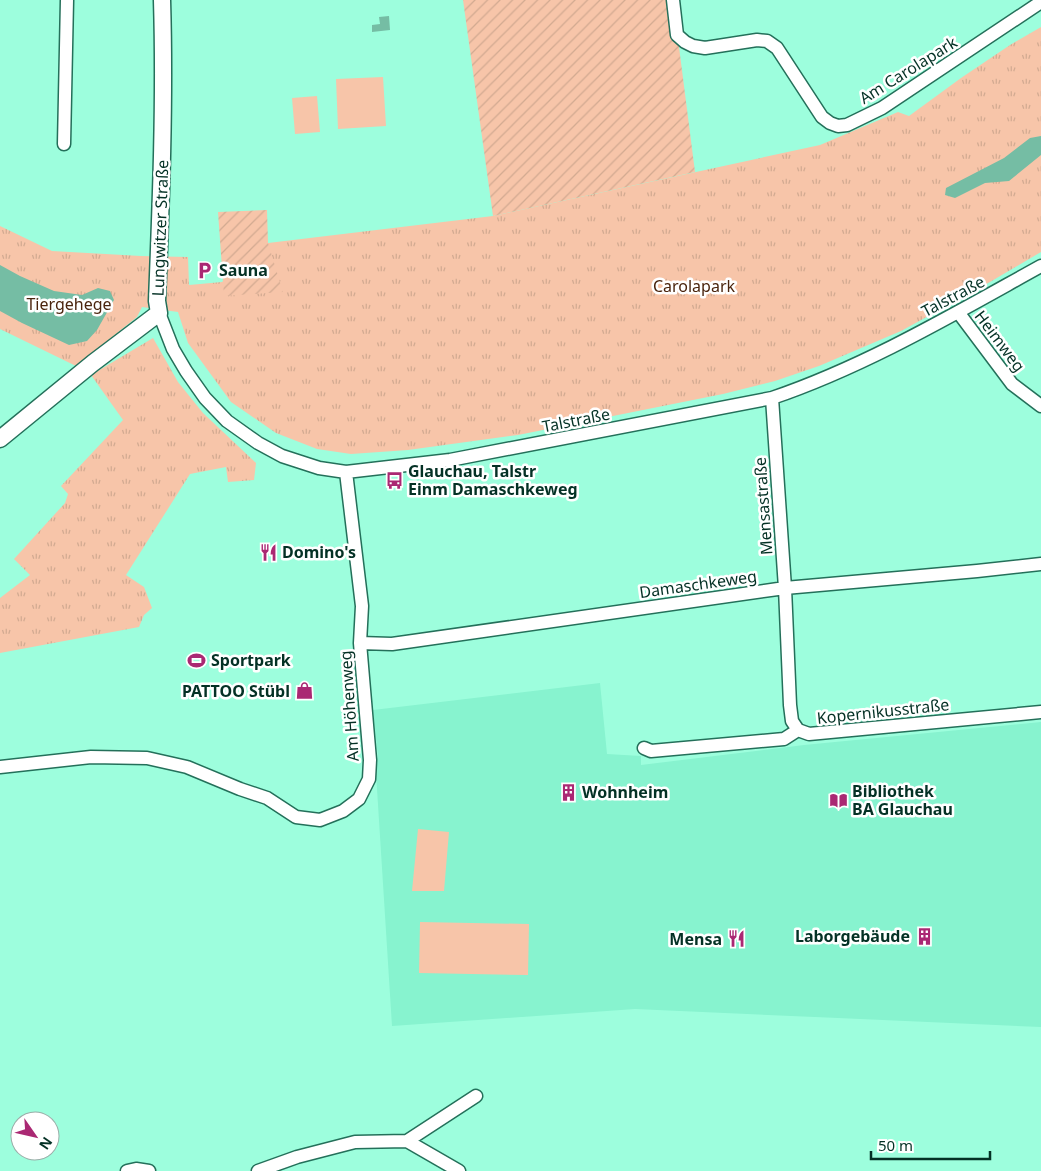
<svg xmlns="http://www.w3.org/2000/svg" width="1041" height="1171" font-family="'Noto Sans',sans-serif">
<style>
.built{fill:#87f3cf}
.grass{fill:url(#grass-tufts)}
.garden{fill:url(#garden-furrows)}
.pitch{fill:#f7c5a9}
.water{fill:#75bda4}
.lines{fill:none;stroke-linecap:round;stroke-linejoin:round}
.minor-casing{stroke:#24705a;stroke-width:15}
.tertiary-casing{stroke:#24705a;stroke-width:19}
.minor{stroke:#fff;stroke-width:12}
.tertiary{stroke:#fff;stroke-width:16}
.labels{text-anchor:middle;dominant-baseline:central;stroke-width:5;stroke-linejoin:round;paint-order:stroke}
.street-label{font-size:16px;fill:#043125;stroke:#fff}
.poi-label{font-size:16px;font-weight:bold;fill:#043125;stroke:#fff;text-anchor:start}
.park-label{font-size:16px;fill:#4a240d;stroke:#fff}
</style>
<defs>
<pattern id="grass-tufts" width="24" height="20" patternUnits="userSpaceOnUse" patternTransform="scale(1.25)"><rect width="24" height="20" fill="#f7c5a9"/><path d="M3 7l-1-3M5 7V3M7 7l1-3M15 17l-1-3M17 17v-4M19 17l1-3" fill="none" stroke="#d2aa91"/></pattern>
<pattern id="garden-furrows" width="10" height="10" patternUnits="userSpaceOnUse" patternTransform="scale(1.25)"><rect width="10" height="10" fill="#f7c5a9"/><path d="M-1 1l2-2M0 10L10 0M9 11l2-2" fill="none" stroke="#d2aa91"/></pattern>
</defs>
<rect width="100%" height="100%" fill="#9dfedd"/>
<!-- built -->
<path class="built" d="M600,683L607,754L641,756V765L804,745L1041,722V1027L635,1009L392,1026L376,773L378,757L373,710Z"/>
<!-- grass -->
<path class="grass" d="M1041,27V252L978,289L901,331L819,366L775,381L723,394L518,435L408,450L351,454L317,449L276,433L231,402L188,343L178,312L142,307L137,317L76,366L0,329V226L52,251L141,256L188,257L189,285L222,282L268,243L493,216L820,145L898,112L909,116L961,78L1010,45Z
M153,338L178,382L203,413L256,463L254,480L228,482L226,467L190,474L126,575L144,587L152,608L144,615L139,627L0,653V598L30,575L14,559L65,503L68,494L61,486L123,420L91,375Z"/>
<!-- garden -->
<path class="garden" d="M463,0H673L695,172L493,216Z
M267,210L268,243L283,292L224,296L218,212Z"/>
<!-- pitch -->
<path class="pitch" d="M383,77L386,126L338,129L336,79Z
M317,96L320,132L295,134L292,98Z
M418,829L449,832L444,891H412Z
M420,922L529,924L528,975L419,973Z"/>
<!-- water -->
<path class="water" d="M389,16L390,30L372,32V25L380,24L379,17Z
M1041,136V155L1009,181L985,183L955,198L945,195L946,188L1004,158L1030,138Z
M0,265L20,276L54,291L82,295L98,288L110,291L114,300L97,330L87,341L69,345L22,323L0,311Z"/>
<g class="lines">
<defs>
<path id="minor" d="M673,0L677,35L685,42L693,46L705,48L757,40L767,41L777,48L822,117L830,123L838,126L847,125L882,108L1041,2
M64,144L67,0
M958,312L1012,384L1041,406
M159,313L173,349L186,371L205,398L227,421L258,443L282,456L319,468L346,472L450,460L772,398C866,366 954,314 1041,266
M772,398L785,588L790,705L792,721L798,730
M360,643L392,644L785,588L977,571L1041,564
M798,730L809,734L1041,712
M644,748L651,751L784,739L798,730
M0,767L91,757L147,758L187,767L240,789L267,798L296,817L320,820L343,811L359,799L369,779L370,760L360,643L362,606L346,472
M407,1141L459,1171
M127,1171L136,1169L149,1171
M258,1171L297,1157L355,1142L407,1141L476,1096"/>
<path id="tertiary" d="M0,439L93,363L159,313L157,301C161,201 165,100 162,0"/>
</defs>
<!-- minor casing -->
<use href="#minor" class="minor-casing"/>
<!-- tertiary casing -->
<use href="#tertiary" class="tertiary-casing"/>
<!-- minor -->
<use href="#minor" class="minor"/>
<!-- tertiary -->
<use href="#tertiary" class="tertiary"/>
</g>
<!-- icons -->
<defs>
<symbol id="parking-bare" viewBox="-9 -9 18 18"><path d="M-3.5-5.5H1a3.5 3.5 0 0 1 0 7H-1V5.5H-3.5ZM-1-3.4V-.6H.8a1.4 1.4 0 0 0 0-2.8Z" fill="#aa2873" stroke="#fff" stroke-width="2.5" paint-order="stroke"/></symbol>
<symbol id="bus-bare" viewBox="-9 -9 18 18"><path d="M-5-6H5V4H4V6H2V4H-2V6H-4V4H-5ZM-3.5-4V0h7V-4ZM-3.5 1.2v1.5H-2V1.2ZM2 1.2v1.5H3.5V1.2Z" fill="#aa2873" stroke="#fff" stroke-width="2.5" paint-order="stroke"/></symbol>
<symbol id="restaurant-bare" viewBox="-9 -9 18 18"><path d="M-5-6h1v4h1v-4h1v4h1v-4h1v5L-1.5 .5V6h-2V.5L-5-1ZM5-6V6H3V1.5H1.5Q1.5-4 5-6Z" fill="#aa2873" stroke="#fff" stroke-width="2.5" paint-order="stroke"/></symbol>
<symbol id="stadium-bare" viewBox="-9 -9 18 18"><path d="M0-5a6.5 5 0 1 0 0 10a6.5 5 0 1 0 0-10ZM-3.5-1.8h7v3.6h-7Z" fill="#aa2873" stroke="#fff" stroke-width="2.5" paint-order="stroke"/></symbol>
<symbol id="shop-bare" viewBox="-9 -9 18 18"><path d="M-5-2.5h2.3a2.7 3.5 0 0 1 5.4 0H5L5.5 6h-11ZM-1.5-2.5h3a1.5 2.3 0 0 0-3 0Z" fill="#aa2873" stroke="#fff" stroke-width="2.5" paint-order="stroke"/></symbol>
<symbol id="building-bare" viewBox="-9 -9 18 18"><path d="M-4-6H4V6H1V3H-1V6H-4ZM-2.5-4.3h1.7v1.8h-1.7ZM.8-4.3h1.7v1.8H.8ZM-2.5-1h1.7V.8h-1.7ZM.8-1h1.7V.8H.8Z" fill="#aa2873" stroke="#fff" stroke-width="2.5" paint-order="stroke"/></symbol>
<symbol id="library-bare" viewBox="-9 -9 18 18"><path d="M-6-4Q-3-5.5-.7-3.5V5Q-3 3-6 4ZM6-4Q3-5.5 .7-3.5V5Q3 3 6 4Z" fill="#aa2873" stroke="#fff" stroke-width="2.5" paint-order="stroke"/></symbol>
</defs>
<g fill-rule="evenodd">
<use href="#parking-bare" x="192" y="258" width="25" height="25"/>
<use href="#bus-bare" x="382" y="468" width="25" height="25"/>
<use href="#restaurant-bare" x="256" y="540" width="25" height="25"/>
<use href="#stadium-bare" x="184" y="648" width="25" height="25"/>
<use href="#shop-bare" x="292" y="678" width="25" height="25"/>
<use href="#building-bare" x="556" y="780" width="25" height="25"/>
<use href="#library-bare" x="826" y="788" width="25" height="25"/>
<use href="#building-bare" x="912" y="924" width="25" height="25"/>
<use href="#restaurant-bare" x="724" y="926" width="25" height="25"/>
</g>
<g class="labels">
<!-- street labels -->
<g class="street-label">
<text transform="translate(908 70) rotate(-32)">Am Carolapark</text>
<text transform="translate(160 228) rotate(-88)">Lungwitzer Straße</text>
<text transform="translate(953 296) rotate(-28)">Talstraße</text>
<text transform="translate(1000 341) rotate(53)">Heimweg</text>
<text transform="translate(576 420) rotate(-11)">Talstraße</text>
<text transform="translate(763 506) rotate(-94)">Mensastraße</text>
<text transform="translate(698 584) rotate(-8)">Damaschkeweg</text>
<text transform="translate(349 706) rotate(-94)">Am Höhenweg</text>
<text transform="translate(883 711) rotate(-6)">Kopernikusstraße</text>
</g>
<!-- poi labels -->
<g class="poi-label">
<text x="219" y="270">Sauna</text>
<text x="408" y="471">Glauchau, Talstr<tspan x="408" dy="18">Einm Damaschkeweg</tspan></text>
<text x="282" y="552">Domino's</text>
<text x="211" y="660">Sportpark</text>
<text x="290" y="691" text-anchor="end">PATTOO Stübl</text>
<text x="852" y="791">Bibliothek<tspan x="852" dy="18">BA Glauchau</tspan></text>
<text x="582" y="792">Wohnheim</text>
<text x="910" y="936" text-anchor="end">Laborgebäude</text>
<text x="722" y="939" text-anchor="end">Mensa</text>
</g>
<!-- park labels -->
<g class="park-label">
<text x="694" y="286">Carolapark</text>
<text x="69" y="304">Tiergehege</text>
</g>
</g>
<!-- north arrow -->
<g transform="translate(35 1136) rotate(124)"><circle r="24" fill="#ffffff" stroke="#9bada8"/>
<path d="M0-4L9 19L0 12L-9 19Z" fill="#aa2873"/>
<text y="-8" font-size="14" font-weight="bold" text-anchor="middle" fill="#043125">N</text>
</g>
<!-- scale -->
<path d="M871 1151v8h119v-8" fill="none" stroke="#043125" stroke-width="2.5"/>
<text x="878" y="1151" font-size="15" fill="#043125" stroke="#ffffff" stroke-width="4" paint-order="stroke">50 m</text>
</svg>
